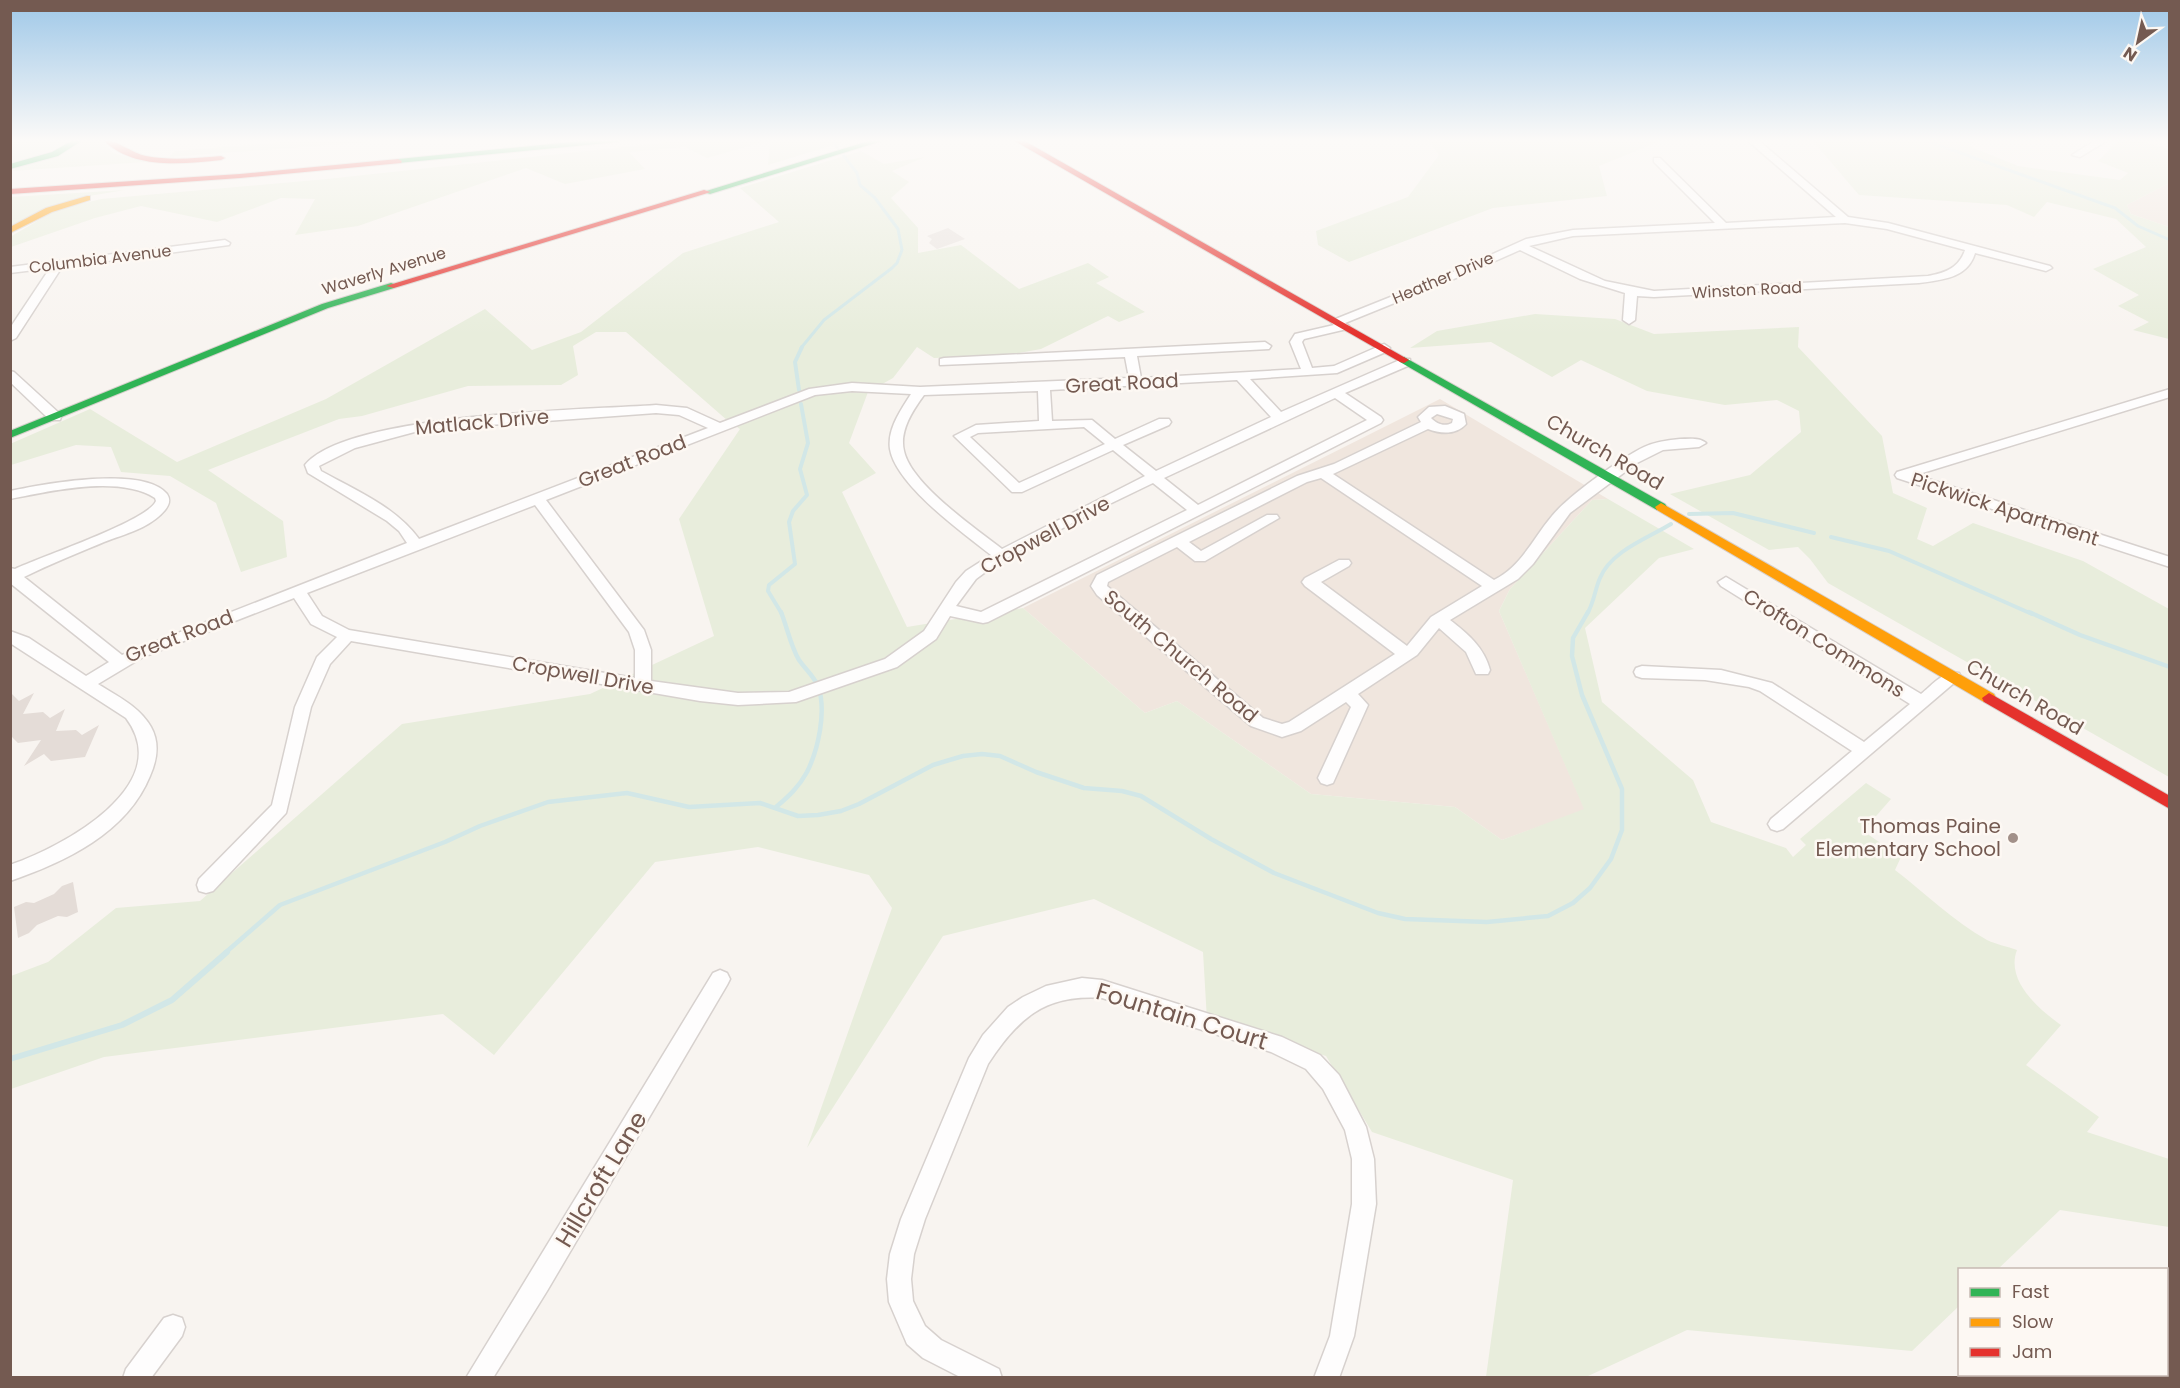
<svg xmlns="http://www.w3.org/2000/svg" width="2180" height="1388" font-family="Poppins,sans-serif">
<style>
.residential{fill:#f0e6de}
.industrial{fill:#eae4e0}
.green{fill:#e8eddc}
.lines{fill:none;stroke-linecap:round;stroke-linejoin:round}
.stream-far3{stroke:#d2e7e7;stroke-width:3}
.stream-far2{stroke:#d2e7e7;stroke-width:4}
.stream-far1{stroke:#d2e7e7;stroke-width:4.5}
.stream{stroke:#d2e7e7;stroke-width:6}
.building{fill:#e4dcd7}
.street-casing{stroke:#d7d1ce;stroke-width:3}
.fast-casing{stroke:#d7d0cc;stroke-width:2}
.slow-casing{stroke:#d7d0cc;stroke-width:2}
.jam-casing{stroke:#d7d0cc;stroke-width:2}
.street{fill:#fefdfd;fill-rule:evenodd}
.fast{fill:#30b455;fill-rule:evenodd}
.slow{fill:#ff9f0a;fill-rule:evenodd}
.jam{fill:#e5322d;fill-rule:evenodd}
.poi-dot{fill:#a29089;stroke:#fdf8f3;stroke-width:2}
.labels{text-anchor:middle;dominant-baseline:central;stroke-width:5;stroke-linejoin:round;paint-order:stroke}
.far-street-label{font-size:16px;fill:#745a51;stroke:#fdf8f3}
.street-label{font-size:20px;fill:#745a51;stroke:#fdf8f3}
.poi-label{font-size:20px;fill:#745a51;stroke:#fdf8f3;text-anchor:end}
.near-street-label{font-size:24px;fill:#745a51;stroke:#fdf8f3}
</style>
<rect width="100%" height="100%" fill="#f8f4f0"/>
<!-- residential -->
<path class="residential" d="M2169,183V227L2131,214L2127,205Z
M1440,399L1608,499L1592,500L1510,589L1499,611L1585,810L1502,840L1455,807L1311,794L1177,701L1145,713L1023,608Z"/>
<!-- industrial -->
<path class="industrial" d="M948,228L965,239L937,249L929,243L932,239L927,236Z"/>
<!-- green -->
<path class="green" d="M11,140H74L70,144L11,165Z
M84,140H100L113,153L146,162L11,171Z
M308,140H398L169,157L175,151Z
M688,140H770L707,158L685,147L629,152L645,169L565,184L526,168L358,226L295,235L315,199L281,198L217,222L141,206L95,218L11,247L10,237L56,210L101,199L327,179Z
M770,140H850L768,165Z
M1428,140H1663L1599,166L1607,196L1493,208L1349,262L1318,245L1316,231L1408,197L1439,155Z
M1812,140H1977L1969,146L2018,166L2120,180L2128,173L2098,161L2119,140H2138L2169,149V183L2127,205L2131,214L2169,227V339L2133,330L2149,322L2118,306L2139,295L2093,269L2146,247L2116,219L2047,202L2034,217L2007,205L1859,195Z
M861,151L884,164L925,157L892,171L909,182L891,198L918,228V253L961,245L1019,289L1088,263L1109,277L1096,283L1145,312L1119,322L1108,316L1041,349L1001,356L934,358L917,347L893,378L868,392L849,443L876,473L842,492L907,627L1023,608L1145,713L1177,701L1311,794L1455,807L1502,840L1584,809L1499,611L1510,589L1592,500L1608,499L1694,549L1659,558L1585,628L1602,702L1693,780L1711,822L1786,848L1793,857L1806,845L1800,839L1866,783L1891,799L1863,831L1901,857L1895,870C1925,893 1953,921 1987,940C1997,945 2007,946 2017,950C2005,981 2040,1010 2061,1025L2026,1065L2099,1117L2087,1132L2169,1159V1227L2060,1210L1998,1269L1960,1270L1959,1306L1912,1351L1687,1330L1586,1377H1486L1513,1180L1372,1132L1326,1056L1207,1020L1203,952L1094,899L943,936L807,1148L892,908L869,875L758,847L655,862L494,1055L443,1014L104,1057L11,1089V976L48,962L116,908L200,901L402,724L590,694L714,636L679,519L740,429L728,421L626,332H596L573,346L578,375L561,385L468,386L362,416L339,419L208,470L283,521L287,557L241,572L216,503L170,476L121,472L111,447L76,445L11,465L10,444L90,409L177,462L326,399L485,309L532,350L581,332L683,253L779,222L740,188Z
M125,190L77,198L11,227V197Z
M1535,314L1615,319L1654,334L1799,327L1798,347L1882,436L1893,493L1927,508L1917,539L1933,546L1973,523L2083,561L2169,609V777L1828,583L1810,559L1798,547L1769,550L1670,494L1750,475L1801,432L1799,411L1777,400L1725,405L1647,391L1581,360L1552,377L1491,342L1410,348L1437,331Z"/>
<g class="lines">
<!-- stream-far3 -->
<path class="stream-far3" d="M832,140L839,150
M1924,140L2115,208L2138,226L2170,240
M801,348L824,320L892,268L897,263L902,250L898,229L875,198L860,185L857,173L844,156"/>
<!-- stream-far2 -->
<path class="stream-far2" d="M799,390L795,362L802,347
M1689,514L1733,513L1814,533
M1831,537L1889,551L2032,614
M782,614L768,591L769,585L795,564L789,522L793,511L807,495L800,469L808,443L801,404
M1587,614C1594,603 1595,589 1600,578C1611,551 1648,538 1671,524"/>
<!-- stream-far1 -->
<path class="stream-far1" d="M2029,612L2080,635L2170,667
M776,807C788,797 799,787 807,772C818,750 827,711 818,686C813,675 806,670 799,660C791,647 787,627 781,612
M225,953L280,905L445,842L480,826L548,802L627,793L689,807L760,803L798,816L818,815L841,811L859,804L933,765L963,756L982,754L1000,756L1036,772L1084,788L1122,791L1141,796L1211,839L1274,873L1378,913L1405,919L1487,922L1548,916L1573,903L1590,888L1611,859L1622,830V789L1582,695L1572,656L1573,638L1588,612"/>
<!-- stream -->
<path class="stream" d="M10,1059L122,1025L172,1000L227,952"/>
</g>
<!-- building -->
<path class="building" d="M10,692L19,701L34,693L23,714L43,712L50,718L65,709L56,731L76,730L82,735L99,725L85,757L51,761L44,754L24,766L41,740L18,743L12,737L10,740Z
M73,882L78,912L67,917L58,916L37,925L29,933L18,938L14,907L26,902L34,903L54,894L62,886Z"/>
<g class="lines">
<defs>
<path id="street" d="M1747,140H1758L1848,217L1888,223L2050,266L2052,268L2046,271L1975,253C1968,278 1942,280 1919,283L1654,297L1637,296L1635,320L1629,324L1623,320L1625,293L1580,279L1520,250L1461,276L1345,323L1349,326L1347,329L1304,339L1302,342L1312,368L1334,366L1384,344L1390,348L1388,351L1337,373L1250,379L1281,412L1402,359H1410V365L1345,393L1381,417L1383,420L1381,423L988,622L983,623L950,616L936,639L897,667L796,702L738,705L700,701L351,641L330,664L311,707L286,813L213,891L206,893L199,891L197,885L199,879L272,805L295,707L317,657L337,637L311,624L294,598L143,657L98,684C117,696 140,707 151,727C160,743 157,760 150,776C127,833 65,862 10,881V865C62,847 177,786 126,718L10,643V631L29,638L86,676L109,662L10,583V568L15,569C40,557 148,521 156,501L155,498C119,475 51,491 10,499V491C43,484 144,465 167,494C171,500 169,505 165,510C150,528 125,534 104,542C78,553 50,564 24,577L122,655L407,543L399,531L387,521L308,473L305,465C347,413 586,410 656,405L687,408L720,423L809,389L852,383L920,387L1129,378L1125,357L940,365V359L944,358L1265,342L1271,346L1269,349L1137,356L1141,378L1301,369L1290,342L1295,334L1334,325L1331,322L1333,320L1453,272L1526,239L1573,230L1715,223L1654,162V158H1660L1726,223L1836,217ZM1845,223L1887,229L1965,250C1959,268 1945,273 1928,276L1654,291L1605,281L1529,246L1573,236ZM1237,380L1271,417L1156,471L1123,445L1169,425L1171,422L1169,419H1159L1115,439L1092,420L1052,421L1050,390ZM852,391L911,394C901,410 887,429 890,449C896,485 963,533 991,555L966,571L956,582L924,631L885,659L789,692L738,693L651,681V650L644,630L546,500L815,395ZM1038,391L1039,421L976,425L954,436L1012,492H1022L1113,450L1145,476L1002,549C975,528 911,484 904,451C899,431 913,410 924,395ZM1335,398L1367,420L1198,505L1164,478ZM656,413L679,415L708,428L419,539C396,507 355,490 321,471L319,466L355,448L422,430ZM1084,427L1105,444L1019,483L970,437L978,433ZM1153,483L1187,510L981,612L956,606L976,579L999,562L1095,511ZM535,505L629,632L635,650V678L349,630L322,616L307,593Z
M2096,140H2108L2080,157L2072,155Z
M225,240L230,243L229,245L62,267L16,338L10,341V328L50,268L10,273V267Z
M10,371L14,372L60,414L61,417L60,420H50L10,382Z
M2170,389V397L1916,475L2170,557V567L1897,478L1895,475L1897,472Z
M1445,406L1464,414L1466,424C1456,435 1441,434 1428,429L1333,474L1494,580C1522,566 1533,538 1552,516C1567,497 1621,458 1644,447C1655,442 1668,440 1680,439C1688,439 1699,437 1706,443L1699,447L1663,450L1637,463L1570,513L1533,564L1518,579L1450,620C1468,634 1484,647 1490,670L1488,674H1476L1466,652L1439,628L1417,655L1358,694L1368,705L1333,783L1327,785L1321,783L1318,778L1351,707L1346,702L1301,731L1282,737L1251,726L1097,595L1091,586L1097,575L1297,476L1334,464L1421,422L1418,417L1429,407ZM1437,414L1453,419L1452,423C1444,427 1437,424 1431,418ZM1321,478L1482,586L1431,617L1407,646L1321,582L1349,566L1351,563L1349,560H1339L1305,578L1302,582L1305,586L1395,654L1289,722L1282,724L1263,718L1107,586L1108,582L1177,547L1195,561H1205L1279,518L1277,515H1267L1201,551L1189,542L1307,482Z
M1726,577L1921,694C1931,686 1945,669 1959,673L1961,677L1783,829L1777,831L1771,829L1768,824L1771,819L1852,751L1760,691L1749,687L1705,680L1642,678L1636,676L1634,672L1636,668L1642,666L1721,670L1772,683L1864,742L1910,704L1721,586L1718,582Z
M720,970L727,973L730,979L727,985L547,1291L493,1378H466L713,973Z
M1082,978L1102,980L1282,1037L1320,1055L1339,1075L1366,1127L1374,1159L1376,1204L1354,1336L1339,1378H1314L1330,1336L1352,1204V1159L1345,1130L1323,1089L1306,1069L1271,1052L1102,998C1045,994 1018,1018 988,1064L925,1219L914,1254L911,1279L913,1301L925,1326L941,1340L999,1369L1002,1378H962L923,1358L907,1344L889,1302L887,1279L890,1254L901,1219L969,1058L983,1035L1008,1007L1023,997L1046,986Z
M2170,1303V1327L2166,1328V1304Z
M173,1315L182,1318L185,1327L182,1336L151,1378H123L126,1369L164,1318Z
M2166,1365L2170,1378H2147L2146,1374H2166Z"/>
<path id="fast" d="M73,140H83L58,156L10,169V164L52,152Z
M591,140H621L617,142L398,163L394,161L398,159Z
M872,140H885L710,194L703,192Z
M391,283L394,284V288L328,308L10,438V431L322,304Z
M1404,357L1665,504L1667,507L1665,510H1657L1400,362L1399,360Z"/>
<path id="slow" d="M87,196H90V200L52,212L10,233V227L46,208Z
M1661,503L1994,694L1996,698L1994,702H1984L1657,510L1655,507Z"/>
<path id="jam" d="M103,140C118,140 131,153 146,156C171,161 196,158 221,156L225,158L221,160C182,164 134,170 103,140Z
M1013,140H1023L1409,360L1404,363L1400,362Z
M398,159L402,161L401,163L240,178L10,194V189L240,174Z
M704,190L711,192L394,288L386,286Z
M1989,693L2170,796V809L1984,702L1982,698Z"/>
</defs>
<!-- street casing -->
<use href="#street" class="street-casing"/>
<!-- fast casing -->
<use href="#fast" class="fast-casing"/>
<!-- slow casing -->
<use href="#slow" class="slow-casing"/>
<!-- jam casing -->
<use href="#jam" class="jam-casing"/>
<!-- street -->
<use href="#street" class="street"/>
<!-- fast -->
<use href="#fast" class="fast"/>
<!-- slow -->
<use href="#slow" class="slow"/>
<!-- jam -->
<use href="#jam" class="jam"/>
</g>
<!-- sky -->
<linearGradient id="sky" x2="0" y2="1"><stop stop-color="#9fc8e8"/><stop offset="0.42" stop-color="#fcfaf8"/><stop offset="1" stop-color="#fcfaf8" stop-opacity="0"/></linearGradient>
<rect width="2180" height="335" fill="url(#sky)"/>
<!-- markers -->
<circle class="poi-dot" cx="2013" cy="838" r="6"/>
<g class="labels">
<!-- far-street labels -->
<g class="far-street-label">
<text transform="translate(100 259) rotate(-7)">Columbia Avenue</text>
<text transform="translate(384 271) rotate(-17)">Waverly Avenue</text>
<text transform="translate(1443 278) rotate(-23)">Heather Drive</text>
<text transform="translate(1747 290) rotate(-3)">Winston Road</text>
</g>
<!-- street labels -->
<g class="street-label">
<text transform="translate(1122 383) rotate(-3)">Great Road</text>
<text transform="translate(482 422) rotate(-5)">Matlack Drive</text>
<text transform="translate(1605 452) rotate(30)">Church Road</text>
<text transform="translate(632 461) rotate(-21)">Great Road</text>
<text transform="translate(2005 509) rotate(18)">Pickwick Apartment</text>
<text transform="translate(1045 535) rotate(-28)">Cropwell Drive</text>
<text transform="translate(179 636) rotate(-21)">Great Road</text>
<text transform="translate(1824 643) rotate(32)">Crofton Commons</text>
<text transform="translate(1181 656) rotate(40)">South Church Road</text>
<text transform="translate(583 675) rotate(10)">Cropwell Drive</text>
<text transform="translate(2025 697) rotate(30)">Church Road</text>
</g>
<!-- poi labels -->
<g class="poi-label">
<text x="2001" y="826">Thomas Paine<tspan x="2001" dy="23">Elementary School</tspan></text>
</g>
<!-- near-street labels -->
<g class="near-street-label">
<text transform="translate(1182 1016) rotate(17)">Fountain Court</text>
<text transform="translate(601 1179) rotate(-59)">Hillcroft Lane</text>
</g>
</g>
<!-- border -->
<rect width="2180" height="1388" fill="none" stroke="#745a51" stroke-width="24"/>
<!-- legend -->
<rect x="1958" y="1268" width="210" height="108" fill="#fdf8f3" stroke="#c6b9b2" stroke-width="1.5"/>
<rect x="1970" y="1288" width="30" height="9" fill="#30b455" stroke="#c6b9b2" stroke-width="1.5"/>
<text x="2012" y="1298" font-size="18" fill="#745a51">Fast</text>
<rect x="1970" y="1318" width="30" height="9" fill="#ff9f0a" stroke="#c6b9b2" stroke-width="1.5"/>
<text x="2012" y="1328" font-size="18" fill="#745a51">Slow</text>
<rect x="1970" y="1348" width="30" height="9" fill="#e5322d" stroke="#c6b9b2" stroke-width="1.5"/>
<text x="2012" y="1358" font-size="18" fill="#745a51">Jam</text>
<!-- north arrow -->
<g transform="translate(2138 42) rotate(213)" stroke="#fdf8f3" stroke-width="4.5" paint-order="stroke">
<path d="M0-4.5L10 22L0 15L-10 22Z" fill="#745a51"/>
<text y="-9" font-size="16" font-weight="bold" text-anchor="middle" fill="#745a51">N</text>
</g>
</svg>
